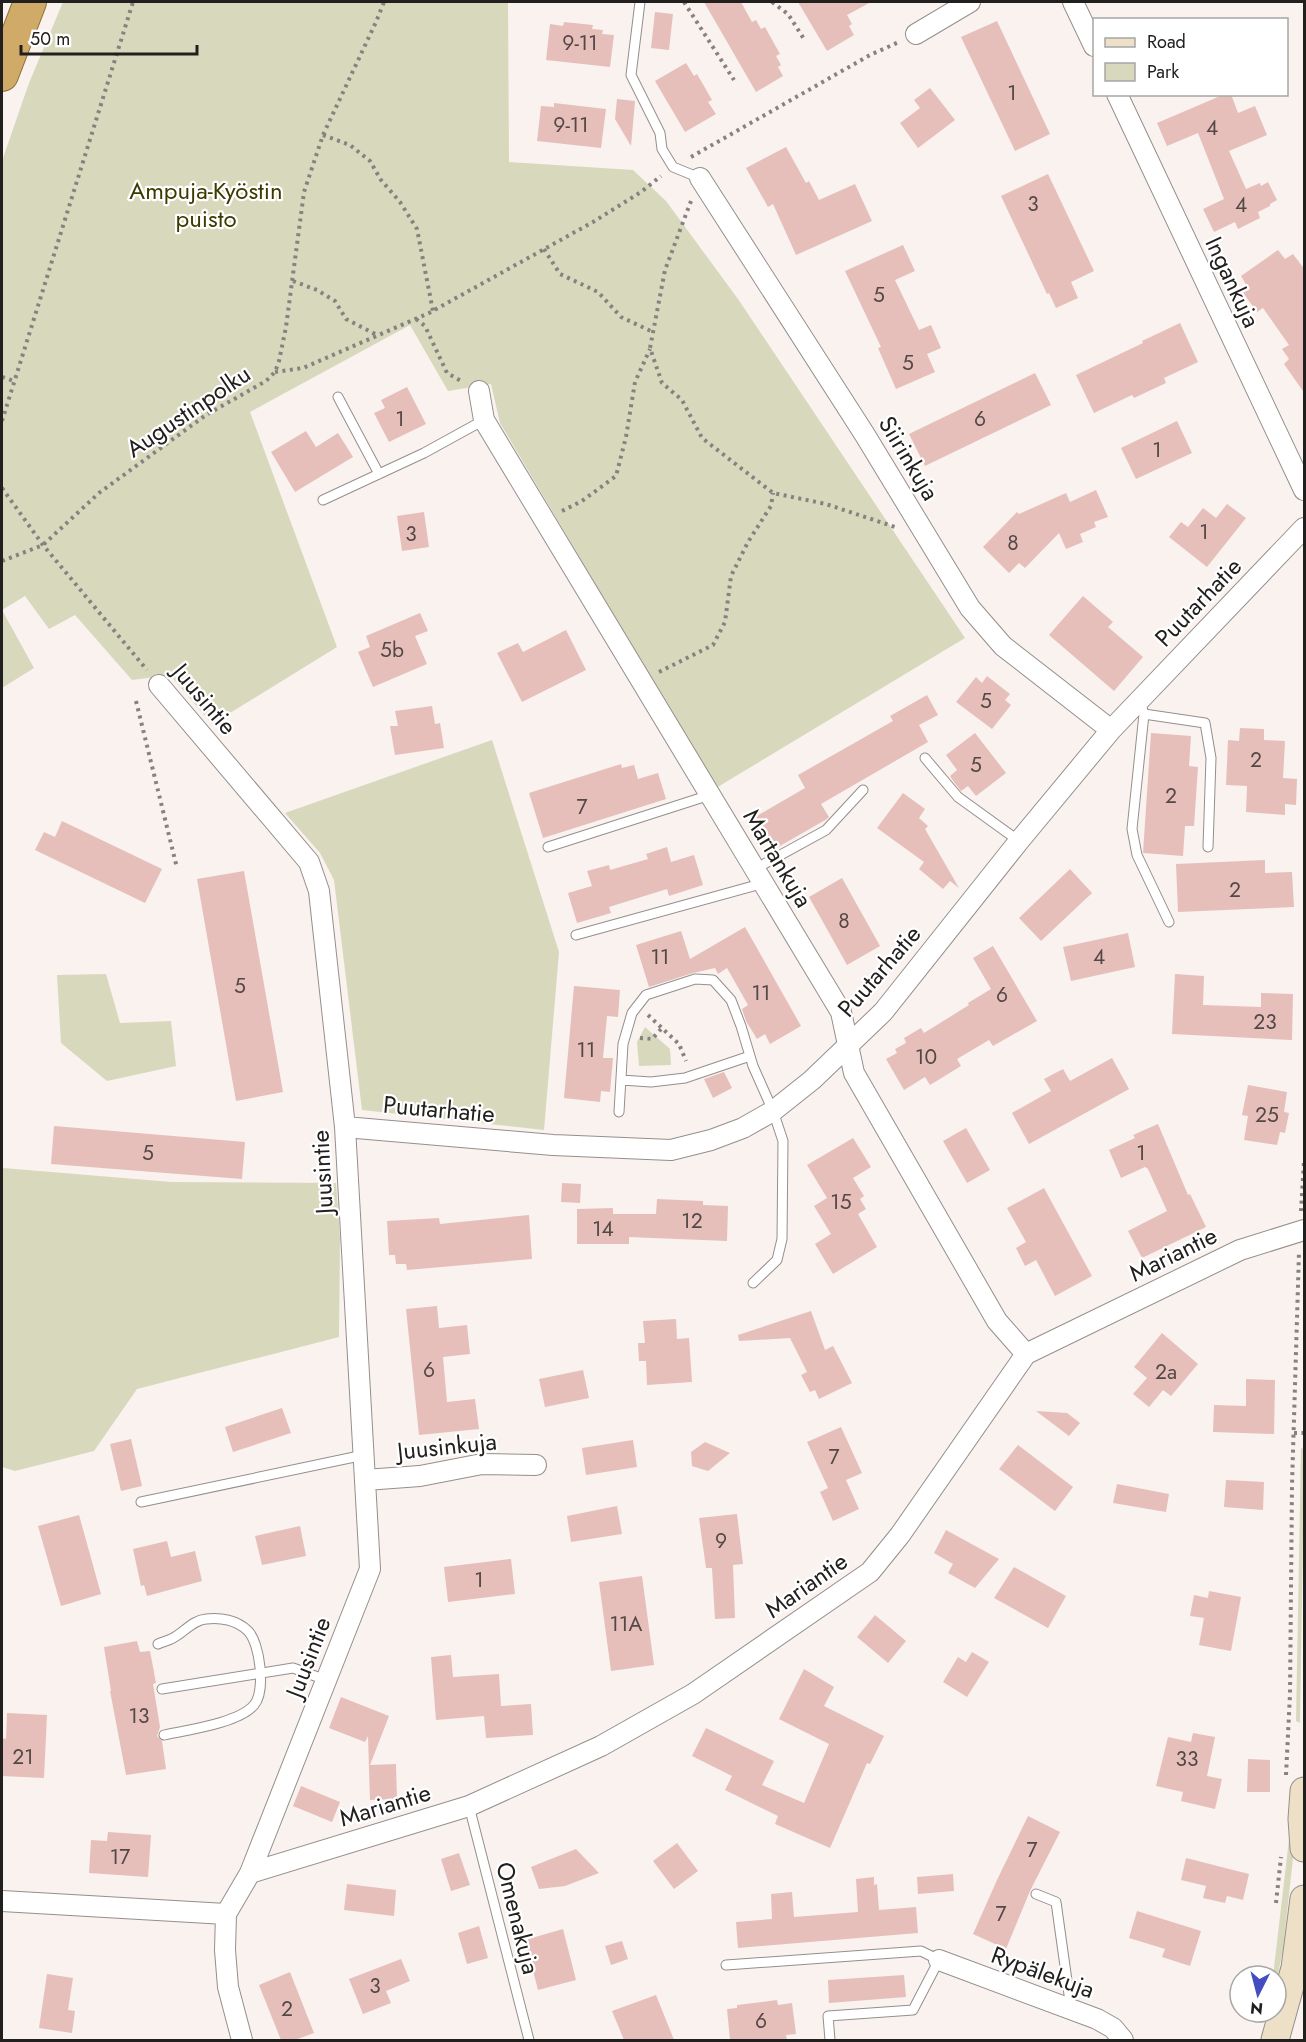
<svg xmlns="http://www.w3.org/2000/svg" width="1306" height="2042" font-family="Jost,sans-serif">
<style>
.green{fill:#d8d8bd}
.building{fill:#e6bfbb}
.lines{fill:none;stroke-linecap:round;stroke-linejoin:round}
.service-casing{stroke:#958f8c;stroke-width:11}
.minor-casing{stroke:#958f8c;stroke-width:22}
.secondary-casing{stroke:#958f8c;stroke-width:29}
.trunk-casing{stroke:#8c6d36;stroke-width:34}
.path{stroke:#868280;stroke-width:4;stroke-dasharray:3 4.5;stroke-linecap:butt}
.service{stroke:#fff;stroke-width:9}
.minor{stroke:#fff;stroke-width:20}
.secondary{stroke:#eee0c6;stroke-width:27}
.trunk{stroke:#d0ab68;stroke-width:32}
.labels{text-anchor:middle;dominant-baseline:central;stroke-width:4.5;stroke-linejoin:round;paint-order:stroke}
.number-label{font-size:21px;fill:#534846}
.park-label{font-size:24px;fill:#3d3a00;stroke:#fff}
.street-label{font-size:24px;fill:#22201f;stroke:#fff}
</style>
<rect width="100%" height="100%" fill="#f9f2ef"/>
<!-- green -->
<path class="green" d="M63,2H508L509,162L633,170L666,201L738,299L965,638L716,788L500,423L491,384L448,391L410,325L250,412L337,647L212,724L170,675L132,680L75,615L49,629L25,596L2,610L34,668L2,688V161L29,83Z
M492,740L559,952L544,1130L362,1110L334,880L320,853L285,813Z
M106,974L120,1023L171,1021L176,1066L107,1081L61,1043L57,975Z
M645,1027L670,1049L671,1065L639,1066L637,1042Z
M3,1168L171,1182L336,1183L340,1237L339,1337L137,1389L94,1451L15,1471L2,1467V1229Z
M1301,1448L1304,1449V1474L1300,1723L1296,1721Z
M1290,1831H1296L1283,1949L1276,1984V1976H1273Z"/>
<!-- building -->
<path class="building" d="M704,2H741L752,22L756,20L761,29L765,27L780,54L776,56L781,65L778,67L783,76L756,92Z
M798,2H871L847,15L852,24L849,26L854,35L827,51Z
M655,12L673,14L669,50L651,48Z
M997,21L1050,134L1015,151L961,37Z
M564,22L593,25L592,29L603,30L602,34L614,35L610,67L546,60L550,24L563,26Z
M686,63L694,76L697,74L712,100L708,102L716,114L685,132L655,81Z
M930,88L955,120L918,148L900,123L920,108L914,100Z
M1225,94H1231L1238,113L1255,106L1267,135L1229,151L1246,189L1260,183L1261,186L1268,182L1277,200L1270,204V206L1258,212L1260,218L1238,229L1235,222L1214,232L1203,209L1224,199L1198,133L1167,146L1157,123Z
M617,99L635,101L631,146L615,119Z
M554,103L606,109L601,148L537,141L541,106L554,107Z
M786,147L806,183L809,181L819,200L855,184L872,221L796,255L773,204L768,207L746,168Z
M1048,174L1094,271L1071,282L1078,298L1056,308L1049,293L1047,294L1001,196Z
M903,245L915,271L895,280L919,330L931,325L941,348L927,354L935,372L896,389L878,348L881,347L845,271Z
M1278,250L1285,259L1293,254L1305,270V394L1284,364L1289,359L1282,349L1289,345L1263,308L1257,312L1241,290L1247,286L1241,276Z
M1180,323L1198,362L1164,378L1166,383L1134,398L1132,395L1094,413L1076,375L1143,343L1142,341Z
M1035,373L1051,405L925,466L909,434Z
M407,387L426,424L389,442L374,413L385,408L381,400Z
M1177,421L1192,453L1136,479L1121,448Z
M306,431L316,447L338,433L353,457L295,492L271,452Z
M1096,490L1108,517L1094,522L1096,527L1080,534L1083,542L1066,549L1059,533L1025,568L1019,563L1009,573L983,547L1017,512L1019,514L1066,493L1070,502Z
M1227,504L1246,518L1207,567L1169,537L1181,522L1188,527L1203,508L1216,518Z
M424,512L429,547L402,551L397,516Z
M1083,596L1113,622L1108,627L1143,657L1114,691L1049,635Z
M420,613L428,631L415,636L427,664L373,687L358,652L370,647L366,636Z
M566,630L586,670L522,702L497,653L518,643L523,652Z
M987,676L1010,694L1005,700L1011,705L992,729L956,702L976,677L982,683Z
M927,695L938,715L919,725L928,742L821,804L829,817L827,819L773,850L755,817L805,788L798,775L893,721L890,716Z
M432,706L435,724L440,723L444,748L395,755L390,726H398L395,711Z
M1240,728L1264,729V740L1285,741L1283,778L1297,779L1296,805L1285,804V815L1246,812L1247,786L1226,785L1228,740L1239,741Z
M975,733L1006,773L976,796L968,786L961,791L954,782L950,776L957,770L946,755Z
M1151,733L1191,736L1189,766L1198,767L1194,826H1185L1183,856L1143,853Z
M621,764L622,768L634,765L638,779L658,773L666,799L543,838L529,793Z
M903,793L925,809L919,818L928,826L925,829L959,888L950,881L943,889L919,869L924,862L877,828Z
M62,821L162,869L145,903L35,850L44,832L55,837Z
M667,847L671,862L694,855L703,885L669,896L667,889L609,907L611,913L577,923L568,893L592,886L587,871L609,865L610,870L648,859L646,854Z
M1265,860V873L1292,872L1294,907L1178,912L1176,864Z
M1070,869L1092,893L1041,941L1019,918Z
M244,871L283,1092L236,1101L197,879Z
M842,878L880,946L847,965L809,897Z
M745,927L801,1026L770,1044L765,1034L757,1039L746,1021L742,1009L748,1005L727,968L718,974L715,968L693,973L649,987L636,945L681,931L690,959Z
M1128,933L1135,967L1071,981L1063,947Z
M993,946L1037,1021L993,1046L989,1040L957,1059L961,1066L930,1085L925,1077L904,1090L886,1059L897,1053L895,1049L906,1043L904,1038L921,1028L924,1033L969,1005L968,1003L991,989L973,958Z
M1175,974L1204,976L1203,1005L1261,1007V993L1293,994L1292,1040L1172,1034Z
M574,986L620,990L618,1017L607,1016L603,1058H613L610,1092L601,1091L600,1102L564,1098Z
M1112,1058L1129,1089L1029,1144L1012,1113L1051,1091L1044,1079L1063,1069L1070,1081Z
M724,1072L732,1088L713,1098L704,1079Z
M1248,1085L1287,1092L1284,1112L1289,1113L1285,1133L1280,1132L1277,1145L1244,1140L1248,1116L1242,1115Z
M1158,1124L1188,1195L1190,1194L1206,1227L1142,1258L1128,1231L1167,1211L1148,1169L1145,1167L1121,1178L1109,1150L1135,1138L1133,1135Z
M54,1126L245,1142L242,1179L51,1164Z
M966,1128L990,1170L967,1183L943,1141Z
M853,1138L871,1167L853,1178L864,1196L860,1199L866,1209L858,1214L877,1247L833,1274L815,1244L831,1234L814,1206L827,1198L807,1165Z
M562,1183L581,1184L580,1203L561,1202Z
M1044,1188L1092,1276L1055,1296L1036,1260L1025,1266L1016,1248L1026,1242L1007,1208Z
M657,1199L703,1201V1205L728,1206L727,1241L629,1237V1244H577V1209L613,1208V1214H656Z
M529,1215L532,1259L407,1270L406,1264H396L395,1255H389L387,1221L439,1218L440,1224Z
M437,1306L439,1328L467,1325L470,1354L443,1357L447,1402L475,1399L479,1429L419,1435L406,1309Z
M811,1311L825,1350L833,1346L852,1383L819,1399L815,1390L810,1392L801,1375L807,1372L790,1338L739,1341L738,1335Z
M676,1319L677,1339L689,1338L692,1382L647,1385L646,1361H639L638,1343H645L643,1321Z
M1162,1333L1198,1364L1171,1396L1163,1390L1149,1407L1133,1394L1147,1378L1134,1367Z
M583,1370L589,1398L545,1407L539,1379Z
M1246,1379L1275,1380L1274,1434L1213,1432L1214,1405L1246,1406Z
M282,1408L291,1433L233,1452L225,1427Z
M1036,1411L1067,1413L1080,1423L1069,1436Z
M841,1427L862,1473L846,1480L859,1509L833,1521L820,1492L828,1488L807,1442Z
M131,1439L142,1486L121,1491L110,1444Z
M633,1440L637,1467L586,1475L582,1448Z
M705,1442L730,1453L708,1471L692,1466L691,1452Z
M1018,1445L1073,1487L1055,1511L999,1469Z
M1226,1480L1264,1482L1263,1510L1224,1507Z
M1117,1484L1169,1494L1166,1512L1113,1503Z
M617,1506L622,1534L571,1542L567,1516Z
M737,1514L743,1564L733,1565L735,1618L715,1619L712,1568H706L699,1518Z
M79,1515L101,1594L61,1606L38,1526Z
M300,1526L306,1556L262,1565L255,1536Z
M946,1530L999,1559L975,1588L948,1573L953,1564L934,1553Z
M167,1541L171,1557L195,1551L202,1581L147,1596L144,1585L141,1586L133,1549Z
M511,1559L515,1594L448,1602L444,1567Z
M1014,1567L1066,1596L1048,1628L994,1598Z
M642,1576L654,1665L611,1671L599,1582Z
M1209,1591L1241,1597L1231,1651L1199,1645L1204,1618L1190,1616L1194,1595L1208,1598Z
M875,1615L906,1641L888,1663L857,1637Z
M137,1641L140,1652L150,1651L156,1683L153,1684L160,1727L157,1736L162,1741L166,1769L126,1775L110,1691H111L104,1647Z
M972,1652L989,1662L967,1697L943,1682L958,1657L966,1662Z
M451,1655L453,1677L499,1674L501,1706L531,1704L533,1735L486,1738L484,1716L436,1720L431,1657Z
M804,1669L834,1687L824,1706L884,1736L870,1764L867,1763L830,1848L775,1824L778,1816L725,1790L732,1776L692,1756L706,1728L774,1761L762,1785L804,1803L829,1744L779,1719Z
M341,1697L389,1716L370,1765L396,1764L397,1799L370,1800L368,1736L365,1742L329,1728Z
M7,1713L47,1715L44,1778L2,1776V1738L6,1739Z
M1193,1733L1215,1737L1207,1776L1222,1779L1215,1809L1181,1801L1183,1792L1156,1786L1168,1737L1191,1742Z
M1248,1759L1270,1760V1792H1247Z
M301,1786L340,1802L332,1822L293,1806Z
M1028,1816L1060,1832L1030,1891L1006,1949L973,1934L997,1880Z
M108,1832L151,1835L148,1877L89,1873L91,1840L107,1841Z
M677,1843L698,1871L674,1889L653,1861Z
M576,1849L599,1873L565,1886L539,1889L531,1867Z
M459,1853L470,1885L451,1891L441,1859Z
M1186,1858L1249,1874L1243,1900L1227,1896L1225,1903L1203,1898L1206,1886L1181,1880Z
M953,1874L954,1891L918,1894L917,1877Z
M874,1877V1885L877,1884L879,1910L916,1907L918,1933L738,1948L736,1922L772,1919L771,1894L792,1892L794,1917L858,1912L856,1879Z
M347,1884L396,1890L394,1916L344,1910Z
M1137,1911L1201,1931L1190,1966L1162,1957L1165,1949L1129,1938Z
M479,1926L488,1958L467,1964L458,1933Z
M563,1929L576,1980L538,1990L525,1940Z
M622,1941L628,1959L611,1965L605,1946Z
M401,1959L410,1981L386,1991L391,2003L363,2014L349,1979Z
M290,1972L314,2033L295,2040H281L259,1985Z
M47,1974L73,1978L68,2010L75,2011L72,2033L39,2028Z
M904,1975L906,1997L829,2003L828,1980Z
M656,1995L674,2040H624L612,2011Z
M777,2000L778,2005L792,2003L796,2034L786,2035L787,2040H730L727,2009L737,2008V2005Z"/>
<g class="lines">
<defs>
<path id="service" d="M640,2L631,75L660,133L662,149L673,167L700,178
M338,397L379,474
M323,500L424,453L484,420
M1140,701L1144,714L1132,829L1137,855L1169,922
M1144,714L1205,723L1211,758L1208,847
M925,758L958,797L1019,841
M548,847L710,795
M755,869L826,830L863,790
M576,935L764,883
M621,1080L651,1082L685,1078L750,1056
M619,1112L623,1044L632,1013L646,995L695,979L713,980L731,1000L741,1026L753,1066L773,1111L783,1141L782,1239L777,1260L753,1283
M141,1502L364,1455
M158,1644C162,1642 167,1641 171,1639C183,1634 192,1620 206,1619C220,1617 237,1620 248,1631C260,1643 266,1691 254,1705C239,1723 187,1730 164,1735
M162,1689L293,1668L326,1680
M469,1806L529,2040
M1036,1894L1056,1902L1071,2009
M726,1965L921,1951L939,1960L913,2010L828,2016L830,2040"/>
<path id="minor" d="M1073,2L1094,46
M916,34L970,2
M1117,94L1304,490
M700,178L865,435L970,608L1003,646L1111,730
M479,391L484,420L841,1012L854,1073L997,1321L1026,1354
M159,685L309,862L319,891L345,1127L370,1569L250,1873L226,1914L225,1950L228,1987L242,2040
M345,1127L553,1145L671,1150L711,1140L743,1128L773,1111L812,1080L883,1012L1019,841L1111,730L1304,528
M365,1480L420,1476L482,1464L536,1465
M250,1873L469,1806L601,1746L693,1694L870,1572L900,1535L1026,1354L1240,1250L1304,1230
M2,1901L226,1914
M939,1960L1097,2019L1113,2028L1123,2040"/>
<path id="secondary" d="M1304,1791L1302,1819L1304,1848
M1275,2040L1295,1968L1304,1899"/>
<path id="trunk" d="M2,75L30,2"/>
</defs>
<!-- service casing -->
<use href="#service" class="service-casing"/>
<!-- minor casing -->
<use href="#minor" class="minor-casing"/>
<!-- secondary casing -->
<use href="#secondary" class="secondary-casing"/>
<!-- trunk casing -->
<use href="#trunk" class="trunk-casing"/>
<!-- path -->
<path class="path" d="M684,2L734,80
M772,2L788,14L804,39
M323,135L350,145L370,161L381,180L400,202L417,229L433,311
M691,157L870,55L899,42
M691,201L665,270L650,348L662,383L682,400L702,438L773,493L826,504L895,527
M544,249L560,274L598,292L621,317L653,332
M293,281L317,290L335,301L346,319L377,335
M416,319L425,326L447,373L463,382
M275,372L303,368L429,313L593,222L641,192L661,176
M2,377L14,381
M2,421L133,2
M2,488L43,545L147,670
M562,511L582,501L616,476L626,437L635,382L650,349
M2,561L43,545L99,493L206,415L266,381L275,372L279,361L286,327L304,192L323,135L376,22L384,2
M659,672L713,645L725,622L731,576L748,542L771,506L773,493
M136,701L177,868
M648,1015L679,1044L686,1061
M640,1038L652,1039L662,1028
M1301,1211L1304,1161
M1294,1433H1304
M1286,1775L1290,1694L1292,1485L1299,1252
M1276,1903L1281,1857"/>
<!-- service -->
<use href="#service" class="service"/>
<!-- minor -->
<use href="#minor" class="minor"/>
<!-- secondary -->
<use href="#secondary" class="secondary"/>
<!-- trunk -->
<use href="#trunk" class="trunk"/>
</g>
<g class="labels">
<!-- number labels -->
<g class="number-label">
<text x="580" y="43">9-11</text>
<text x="1012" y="93">1</text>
<text x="571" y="125">9-11</text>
<text x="1212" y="128">4</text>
<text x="1033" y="204">3</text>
<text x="1241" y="205">4</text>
<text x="879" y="295">5</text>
<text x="908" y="363">5</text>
<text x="400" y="419">1</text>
<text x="980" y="419">6</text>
<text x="1157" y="450">1</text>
<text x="1204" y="532">1</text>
<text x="411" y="534">3</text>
<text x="1013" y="543">8</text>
<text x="392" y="650">5b</text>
<text x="986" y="701">5</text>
<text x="1256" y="760">2</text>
<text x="976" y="765">5</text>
<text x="1171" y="796">2</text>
<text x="582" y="807">7</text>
<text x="1235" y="890">2</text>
<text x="844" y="921">8</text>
<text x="660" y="957">11</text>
<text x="1099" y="957">4</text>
<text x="240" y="986">5</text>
<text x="761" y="993">11</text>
<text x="1002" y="995">6</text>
<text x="1265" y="1022">23</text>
<text x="586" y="1050">11</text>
<text x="926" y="1057">10</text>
<text x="1267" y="1115">25</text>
<text x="148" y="1153">5</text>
<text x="1141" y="1153">1</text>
<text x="841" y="1202">15</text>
<text x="692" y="1221">12</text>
<text x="603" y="1229">14</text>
<text x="429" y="1370">6</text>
<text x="1166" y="1372">2a</text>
<text x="834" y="1457">7</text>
<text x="721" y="1541">9</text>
<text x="479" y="1580">1</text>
<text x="626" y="1624">11A</text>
<text x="139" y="1716">13</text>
<text x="23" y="1757">21</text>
<text x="1187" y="1759">33</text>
<text x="1032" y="1850">7</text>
<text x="120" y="1857">17</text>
<text x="1001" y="1914">7</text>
<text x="375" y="1986">3</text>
<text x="287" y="2009">2</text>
<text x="761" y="2021">6</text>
</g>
<!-- park labels -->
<g class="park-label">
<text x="206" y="190">Ampuja-Kyöstin<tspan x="206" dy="28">puisto</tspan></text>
</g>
<!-- street labels -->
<g class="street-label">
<text transform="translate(1233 282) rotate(65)">Ingankuja</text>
<text transform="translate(188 411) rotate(-34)">Augustinpolku</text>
<text transform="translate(909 458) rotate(59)">Siirinkuja</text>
<text transform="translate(1198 602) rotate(-46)">Puutarhatie</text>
<text transform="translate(205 699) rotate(50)">Juusintie</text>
<text transform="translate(778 858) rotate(59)">Martankuja</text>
<text transform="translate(879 971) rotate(-49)">Puutarhatie</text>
<text transform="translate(439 1109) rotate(5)">Puutarhatie</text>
<text transform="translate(322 1172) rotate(-93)">Juusintie</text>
<text transform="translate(1173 1254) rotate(-26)">Mariantie</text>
<text transform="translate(447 1446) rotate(-6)">Juusinkuja</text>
<text transform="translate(806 1585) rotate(-35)">Mariantie</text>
<text transform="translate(308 1657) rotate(-69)">Juusintie</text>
<text transform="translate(385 1805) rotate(-17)">Mariantie</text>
<text transform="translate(518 1918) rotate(76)">Omenakuja</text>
<text transform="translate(1043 1972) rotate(20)">Rypälekuja</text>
</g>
</g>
<!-- border -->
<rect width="1306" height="2042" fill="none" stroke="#22201f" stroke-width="6"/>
<!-- legend -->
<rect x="1093" y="18" width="195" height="78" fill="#ffffff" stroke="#a7a6a5" stroke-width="1.5"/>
<rect x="1105" y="38" width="30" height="9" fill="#eee0c6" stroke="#a7a6a5" stroke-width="1.5"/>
<text x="1147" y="48" font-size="18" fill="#22201f">Road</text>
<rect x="1105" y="63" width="30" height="18" fill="#d8d8bd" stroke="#a7a6a5" stroke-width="1.5"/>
<text x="1147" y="78" font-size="18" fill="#22201f">Park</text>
<!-- north arrow -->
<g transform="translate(1258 1994) rotate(186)"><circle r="28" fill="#ffffff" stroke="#a7a6a5" stroke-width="1.5"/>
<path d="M0-4.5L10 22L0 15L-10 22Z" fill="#454dc2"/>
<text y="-9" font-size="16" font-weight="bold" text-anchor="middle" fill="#22201f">N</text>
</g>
<!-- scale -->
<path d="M21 45v9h176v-9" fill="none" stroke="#22201f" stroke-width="3"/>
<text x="30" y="45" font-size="18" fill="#22201f" stroke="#ffffff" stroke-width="4.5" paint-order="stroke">50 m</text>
</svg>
